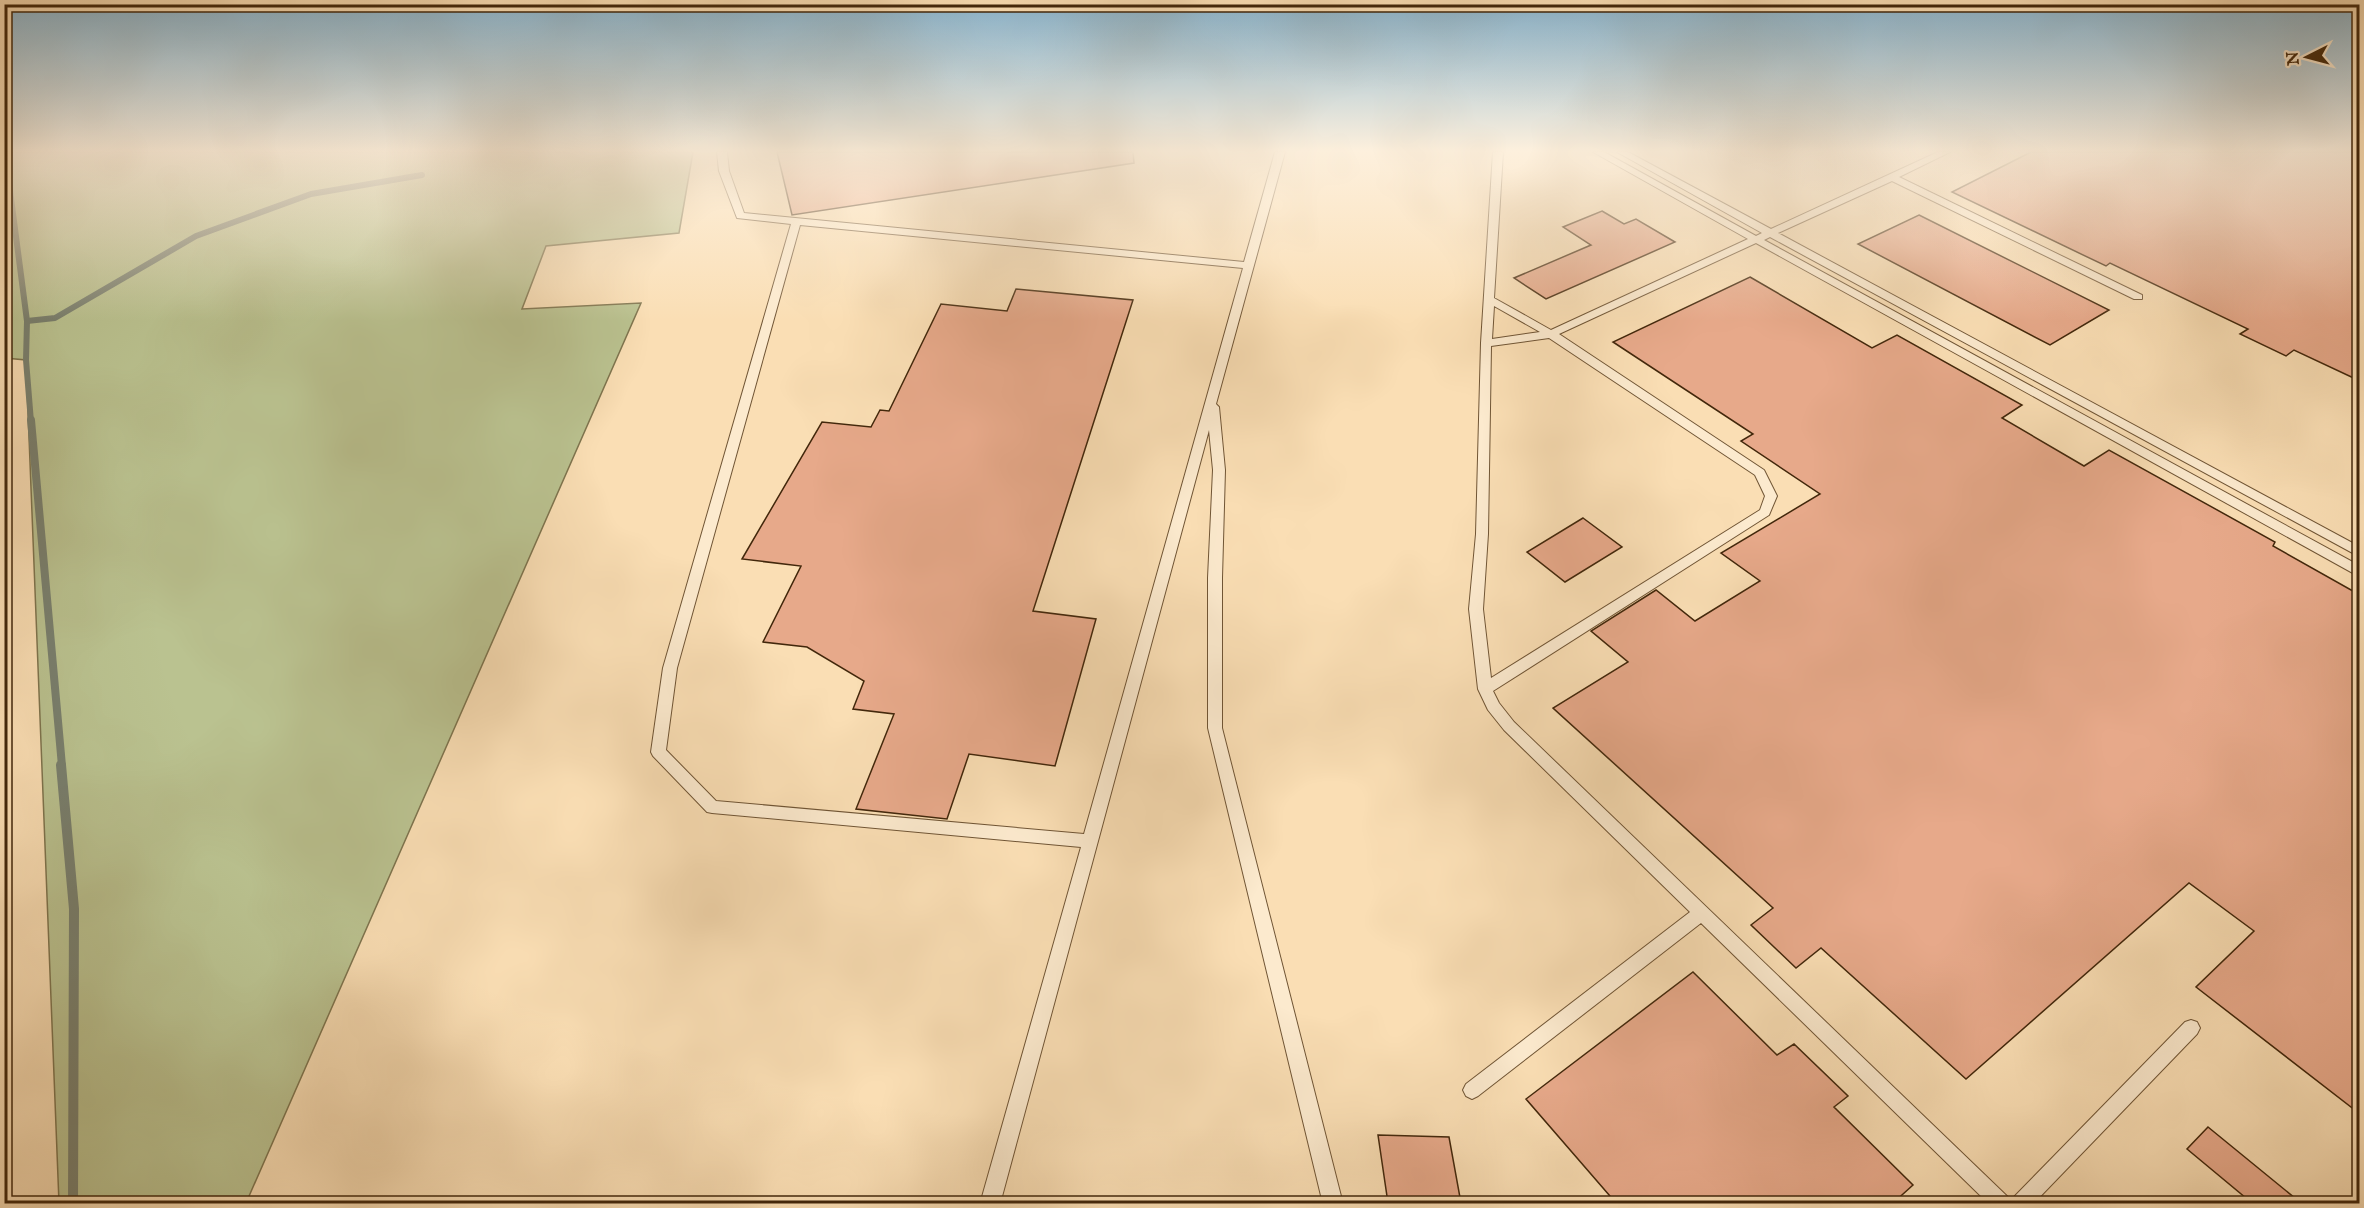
<svg xmlns="http://www.w3.org/2000/svg" width="2364" height="1208" font-family="'IM FELL English',serif">
<style>
.green{fill:#bac290;stroke:#7e744e;stroke-width:1.5}
.lines{fill:none;stroke-linecap:round;stroke-linejoin:round}
.stream-far2{stroke:#79806f;stroke-width:6}
.stream-far1{stroke:#79806f;stroke-width:8}
.stream{stroke:#79806f;stroke-width:10}
.building{fill:#e7a98a;stroke:#42270b;stroke-width:1.5}
.service-casing{stroke:#705535;stroke-width:2}
.service{fill:#fceace;fill-rule:evenodd}
</style>
<rect width="100%" height="100%" fill="#fadeb4"/>
<filter id="stains"><feTurbulence type="fractalNoise" baseFrequency=".00333" numOctaves="4"/><feColorMatrix values="0 0 0 0 .2 0 0 0 0 .09 0 0 0 0 .02 0 0 0 .5 -.17"/></filter>
<radialGradient id="worn" r=".72"><stop offset=".6" stop-color="#630" stop-opacity="0"/><stop offset="1" stop-color="#630" stop-opacity=".3"/></radialGradient>
<!-- green -->
<path class="green" d="M5,152H693L679,233L546,246L522,309L641,303L246,1203H59L26,360L5,358Z"/>
<g class="lines">
<!-- stream-far2 -->
<path class="stream-far2" d="M5,152L27,321L26,360L31,422
M27,321L55,318L196,236L311,194L422,175"/>
<!-- stream-far1 -->
<path class="stream-far1" d="M31,420L62,766"/>
<!-- stream -->
<path class="stream" d="M61,765L74,909L73,1204"/>
</g>
<!-- building -->
<path class="building" d="M777,152H1133L1134,163L792,215Z
M2031,152H2360V381L2294,350L2286,356L2240,334L2248,329L2110,263L2106,266L1952,192Z
M1602,211L1624,224L1636,219L1675,242L1546,299L1514,278L1591,245L1563,227Z
M1919,215L2109,310L2050,345L1858,244Z
M1750,277L1872,348L1897,335L2022,405L2002,418L2084,466L2109,450L2275,542L2273,546L2360,595V1114L2196,987L2254,931L2189,883L1966,1079L1821,948L1796,968L1751,925L1773,908L1553,708L1628,662L1591,631L1656,590L1695,621L1760,581L1721,553L1820,494L1741,441L1753,434L1613,342Z
M1016,289L1133,300L1033,611L1096,619L1055,766L969,754L947,819L856,809L894,714L853,709L864,681L807,647L763,642L801,566L742,559L822,422L871,427L880,410L889,411L941,304L1007,311Z
M1583,518L1622,547L1565,582L1527,552Z
M1693,972L1777,1055L1794,1044L1848,1096L1834,1107L1913,1185L1893,1203H1616L1526,1099Z
M2208,1127L2301,1203H2252L2187,1149Z
M1378,1135L1449,1137L1461,1203H1388Z"/>
<g class="lines">
<defs>
<path id="service" d="M717,152H727L729,171L744,213L1244,262L1275,152H1285L1216,404L1219,407L1225,470L1222,578V728L1343,1204H1323L1208,728V578L1213,470L1209,430L1000,1204H980L1081,847L712,813L707,812L653,756L651,752L663,668L791,224L737,218L719,171ZM800,225L1243,268L1084,834L716,801L666,750L677,668Z
M1493,152H1503L1494,298L1551,330L1748,239L1593,152H1604L1756,236L1762,233L1617,152H1628L1771,229L1938,152H1950L1899,177L2142,295V299H2134L1892,181L1778,233L2360,547V557L1770,237L1764,240L2360,566V577L1756,243L1559,334L1764,470L1777,496L1769,515L1493,691L1499,703L1514,722L2011,1200L2185,1022L2191,1020L2197,1022L2200,1028L2197,1034L2033,1204H1989L1701,923L1478,1096L1472,1099L1466,1096L1463,1090L1466,1084L1690,912L1504,730L1488,710L1478,689L1469,609L1476,534L1481,343ZM1494,306L1540,332L1492,339ZM1549,338L1755,475L1765,496L1760,510L1491,678L1483,609L1488,534L1491,346Z"/>
</defs>
<!-- service casing -->
<use href="#service" class="service-casing"/>
<!-- service -->
<use href="#service" class="service"/>
</g>
<!-- sky -->
<linearGradient id="sky" x2="0" y2="1"><stop stop-color="#8ab7d2"/><stop offset="0.47" stop-color="#fdf0dd"/><stop offset="1" stop-color="#fdf0dd" stop-opacity="0"/></linearGradient>
<rect width="2364" height="321" fill="url(#sky)"/>
<!-- margin -->
<rect width="2364" height="1208" fill="none" stroke="#fadeb4" stroke-width="24"/>
<rect x="6" y="6" width="2352" height="1196" fill="none" stroke="#42270b" stroke-width="3"/>
<rect x="12" y="12" width="2340" height="1184" fill="none" stroke="#42270b" stroke-width="1.5"/>
<!-- north arrow -->
<g transform="translate(2307 57) rotate(264)" stroke="#fceace" stroke-width="4.5" paint-order="stroke">
<path d="M0-4.5L10 22L0 15L-10 22Z" fill="#42270b"/>
<text y="-9" font-size="16" font-weight="bold" text-anchor="middle" fill="#42270b">N</text>
</g>
<rect width="100%" height="100%" filter="url(#stains)"/>
<rect width="100%" height="100%" fill="url(#worn)"/>
</svg>
